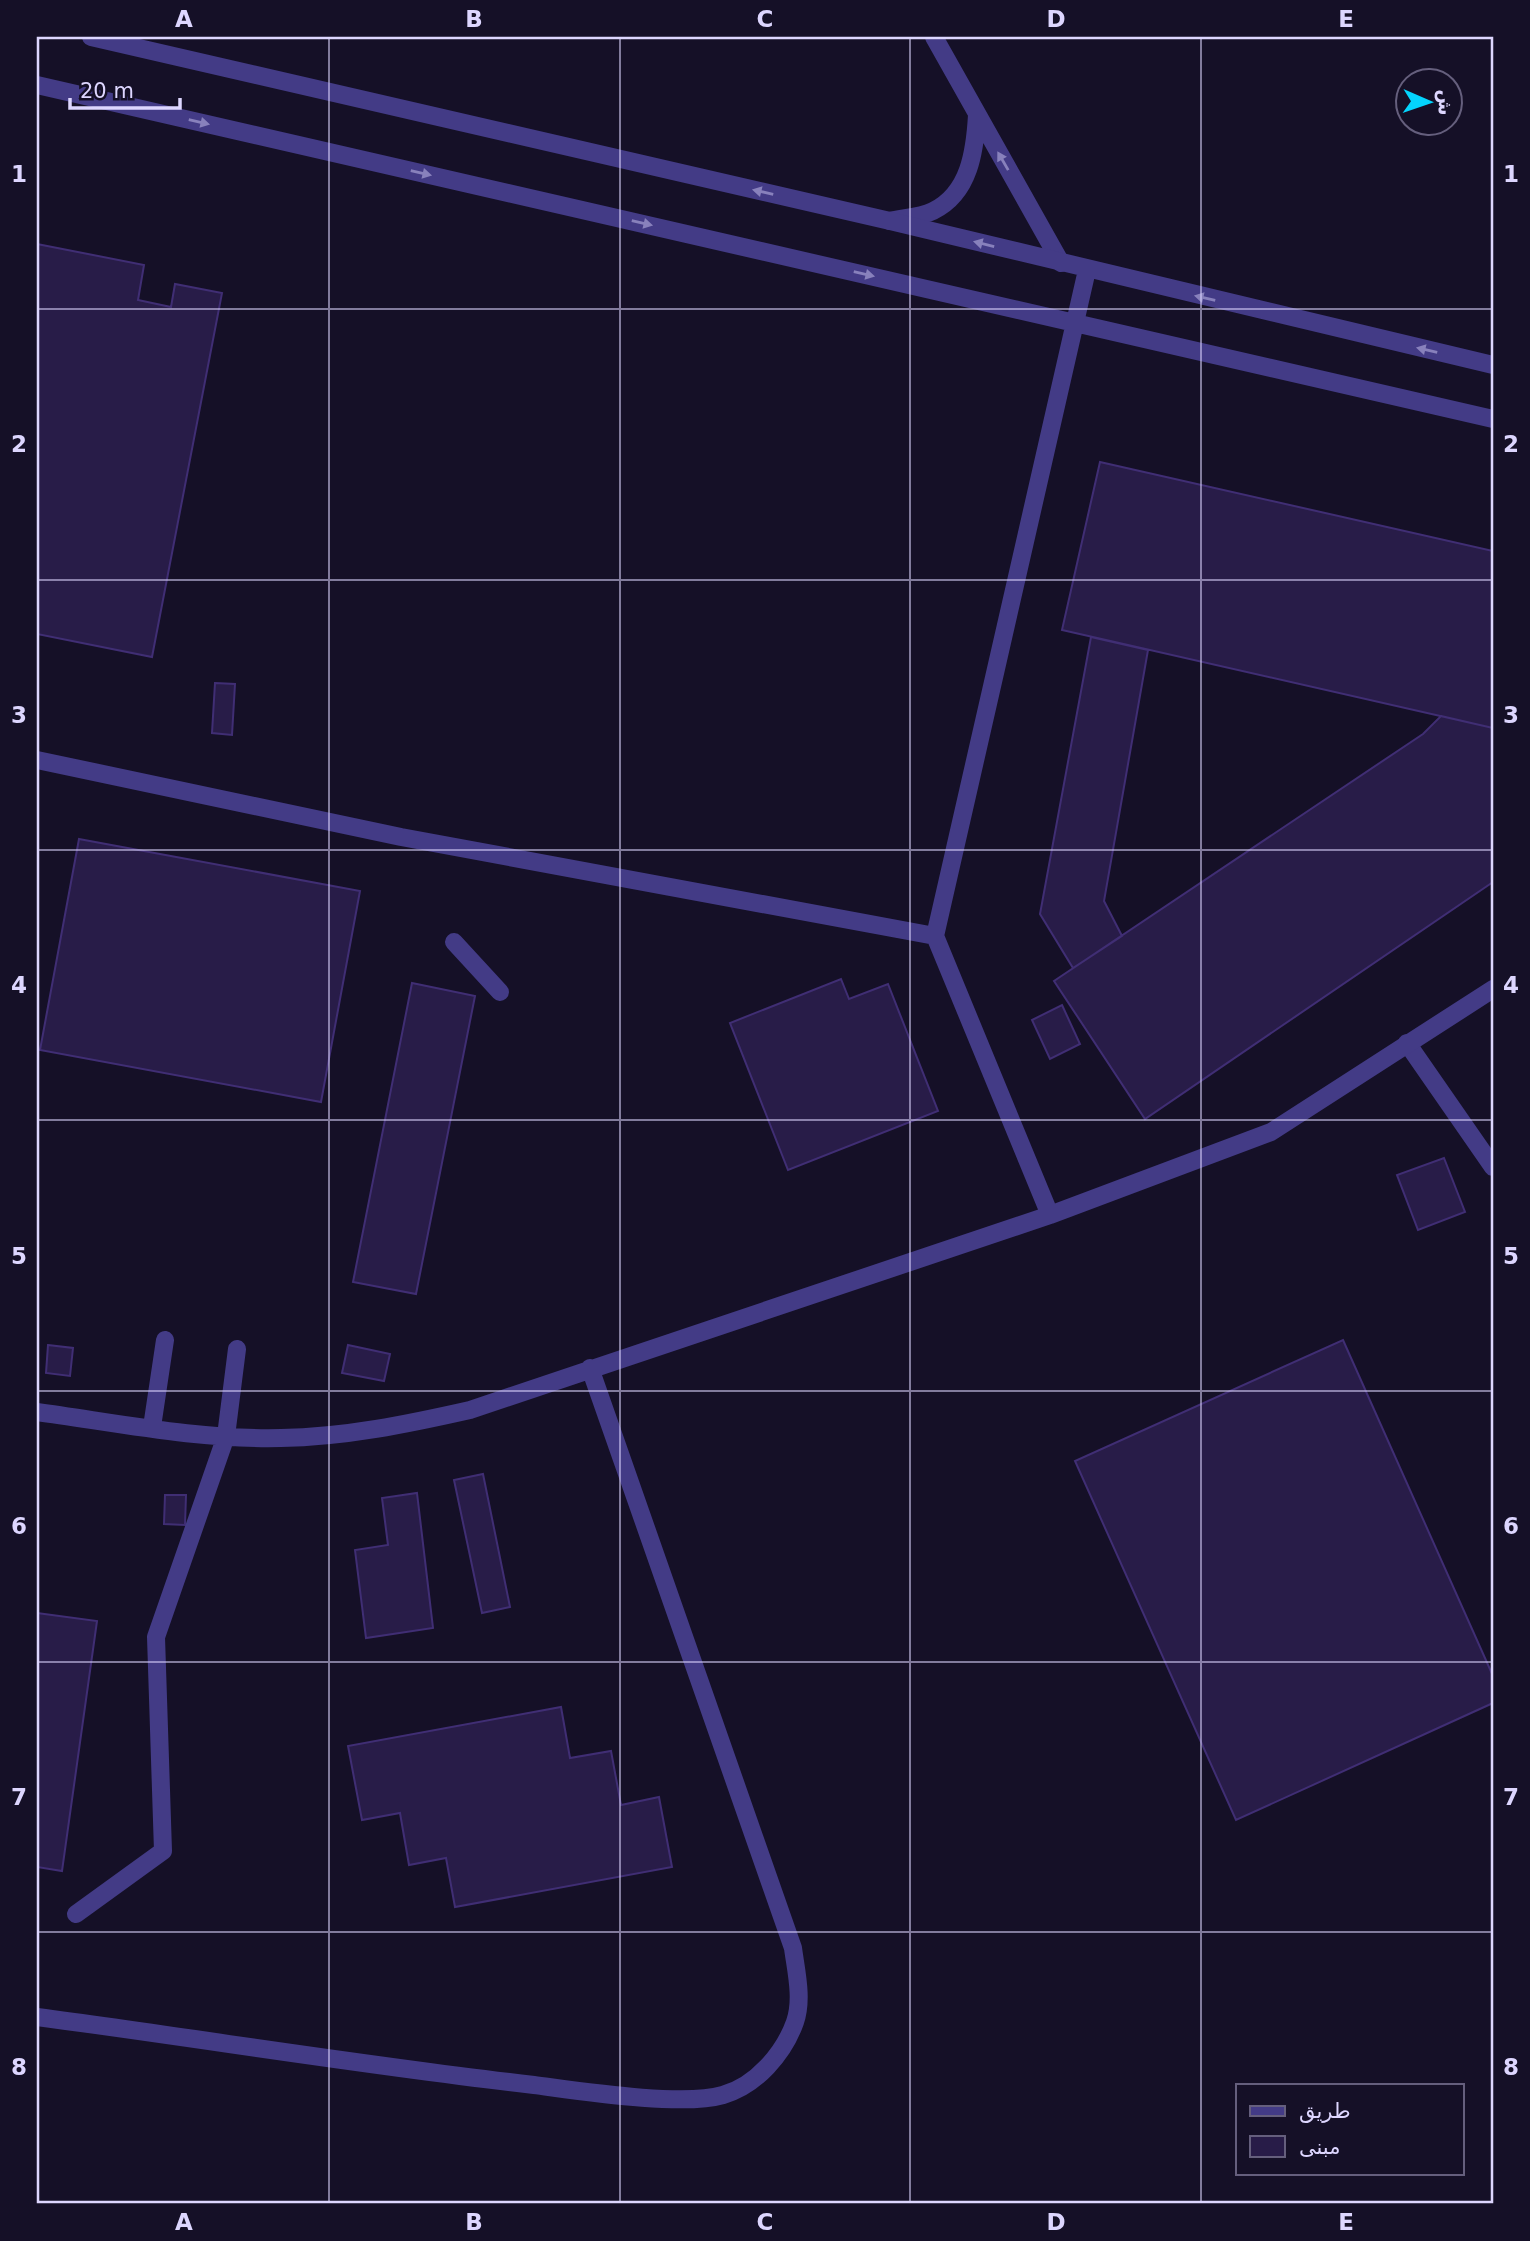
<svg xmlns="http://www.w3.org/2000/svg" width="1530" height="2241" font-family="'DejaVu Sans',Cairo,sans-serif">
<style>
.building{fill:#281c48;stroke:#402e74;stroke-width:2}
.lines{fill:none;stroke-linecap:round;stroke-linejoin:round}
.lane{stroke:#433b86;stroke-width:18}
.street{stroke:#433b86;stroke-width:18}
.oneway{fill:#8881bc}
.grid{fill:none;stroke:#ddd6ff;stroke-width:2;stroke-opacity:0.55}
.neatline{fill:none;stroke:#ddd6ff;stroke-width:2.5}
.grid-label{font-size:23px;text-anchor:middle;font-weight:bold;fill:#ddd6ff}
</style>
<rect width="100%" height="100%" fill="#151027"/>
<!-- building -->
<path class="building" d="M37,244L144,265L138,300L171,307L175,284L222,293L152,657L37,634Z
M1100,462L1493,551V728L1062,630Z
M1091,637L1148,650L1104,901L1122,936L1073,968L1040,914Z
M215,683L235,684L232,735L212,733Z
M1441,716L1493,728V882L1145,1119L1054,981L1423,734Z
M79,839L360,891L321,1102L40,1050Z
M841,979L849,999L888,984L938,1111L788,1170L730,1023Z
M412,983L475,996L416,1294L353,1282Z
M1062,1005L1080,1044L1050,1059L1032,1020Z
M1444,1158L1465,1212L1418,1230L1397,1175Z
M1343,1340L1493,1676V1703L1236,1820L1075,1461Z
M48,1345L73,1348L70,1376L46,1373Z
M348,1345L390,1354L384,1381L342,1373Z
M483,1474L510,1607L482,1613L454,1480Z
M417,1493L433,1628L366,1638L355,1550L388,1545L382,1498Z
M165,1495H186L185,1525L164,1524Z
M37,1613L97,1621L62,1871L37,1867Z
M561,1707L570,1758L611,1751L621,1805L659,1797L672,1867L455,1907L446,1858L409,1865L400,1813L362,1820L348,1746Z"/>
<g class="lines">
<!-- lane -->
<path class="lane" d="M934,37L1061,263
M890,221C903,218 921,217 933,211C970,193 975,150 977,115
M454,942L500,992
M1407,1043L1493,1167"/>
<!-- street -->
<path class="street" d="M91,37L890,221L1493,365
M37,85L1493,419
M37,760L401,837L935,936
M1050,1215L935,936L1087,270
M37,1412C117,1423 200,1440 281,1438C345,1437 408,1424 470,1410L1050,1215L1271,1132L1493,989
M152,1427L165,1340
M76,1914L163,1851L156,1637L226,1436L237,1349
M37,2017C203,2039 368,2066 534,2085C580,2091 682,2107 723,2095C756,2086 784,2053 795,2022C803,1999 796,1971 793,1948L590,1368"/>
</g>
<!-- one-way arrows -->
<defs><path id="oneway-solid" d="M-6-.8H1V-3.2L6.5 0L1 3.2V.8H-6Z" transform="scale(1.75)"/></defs>
<g class="oneway">
<use href="#oneway-solid" transform="translate(199 122) rotate(13)"/>
<use href="#oneway-solid" transform="translate(1003 161) rotate(-120)"/>
<use href="#oneway-solid" transform="translate(421 173) rotate(13)"/>
<use href="#oneway-solid" transform="translate(763 192) rotate(-167)"/>
<use href="#oneway-solid" transform="translate(642 223) rotate(13)"/>
<use href="#oneway-solid" transform="translate(984 244) rotate(-166)"/>
<use href="#oneway-solid" transform="translate(864 274) rotate(13)"/>
<use href="#oneway-solid" transform="translate(1205 298) rotate(-167)"/>
<use href="#oneway-solid" transform="translate(1427 350) rotate(-167)"/>
</g>
<!-- grid -->
<path class="grid" d="M329,37V2204M620,37V2204M910,37V2204M1201,37V2204M37,309H1493M37,580H1493M37,850H1493M37,1120H1493M37,1391H1493M37,1662H1493M37,1932H1493"/>
<!-- border -->
<rect width="1530" height="2241" fill="none" stroke="#151027" stroke-width="77"/>
<!-- legend -->
<rect x="1236" y="2084" width="228" height="91" fill="#151027" stroke="#655f7d" stroke-width="2"/>
<rect x="1250" y="2106" width="35" height="10" fill="#433b86" stroke="#655f7d" stroke-width="2"/>
<text x="1299" y="2118" font-size="21" fill="#ddd6ff">طريق</text>
<rect x="1250" y="2136" width="35" height="21" fill="#281c48" stroke="#655f7d" stroke-width="2"/>
<text x="1299" y="2154" font-size="21" fill="#ddd6ff">مبنى</text>
<!-- north arrow -->
<g transform="translate(1429 102) rotate(92)"><circle r="33" fill="#151027" stroke="#655f7d" stroke-width="2"/>
<path d="M0-5L12 26L0 18L-12 26Z" fill="#04d4fd"/>
<text y="-10" font-size="19" font-weight="bold" text-anchor="middle" fill="#ddd6ff">ش</text>
</g>
<!-- scale -->
<path d="M70 98v10h110v-10" fill="none" stroke="#ddd6ff" stroke-width="3.5"/>
<text x="80" y="98" font-size="21" fill="#ddd6ff" stroke="#151027" stroke-width="5" paint-order="stroke">20 m</text>
<rect x="38" y="38" width="1454" height="2164" class="neatline"/>
<g class="grid-label">
<text x="184" y="27">A</text>
<text x="474" y="27">B</text>
<text x="765" y="27">C</text>
<text x="1056" y="27">D</text>
<text x="1346" y="27">E</text>
<text x="19" y="182">1</text>
<text x="1511" y="182">1</text>
<text x="19" y="452">2</text>
<text x="1511" y="452">2</text>
<text x="19" y="723">3</text>
<text x="1511" y="723">3</text>
<text x="19" y="993">4</text>
<text x="1511" y="993">4</text>
<text x="19" y="1264">5</text>
<text x="1511" y="1264">5</text>
<text x="19" y="1534">6</text>
<text x="1511" y="1534">6</text>
<text x="19" y="1805">7</text>
<text x="1511" y="1805">7</text>
<text x="19" y="2075">8</text>
<text x="1511" y="2075">8</text>
<text x="184" y="2230">A</text>
<text x="474" y="2230">B</text>
<text x="765" y="2230">C</text>
<text x="1056" y="2230">D</text>
<text x="1346" y="2230">E</text>
</g>
</svg>
